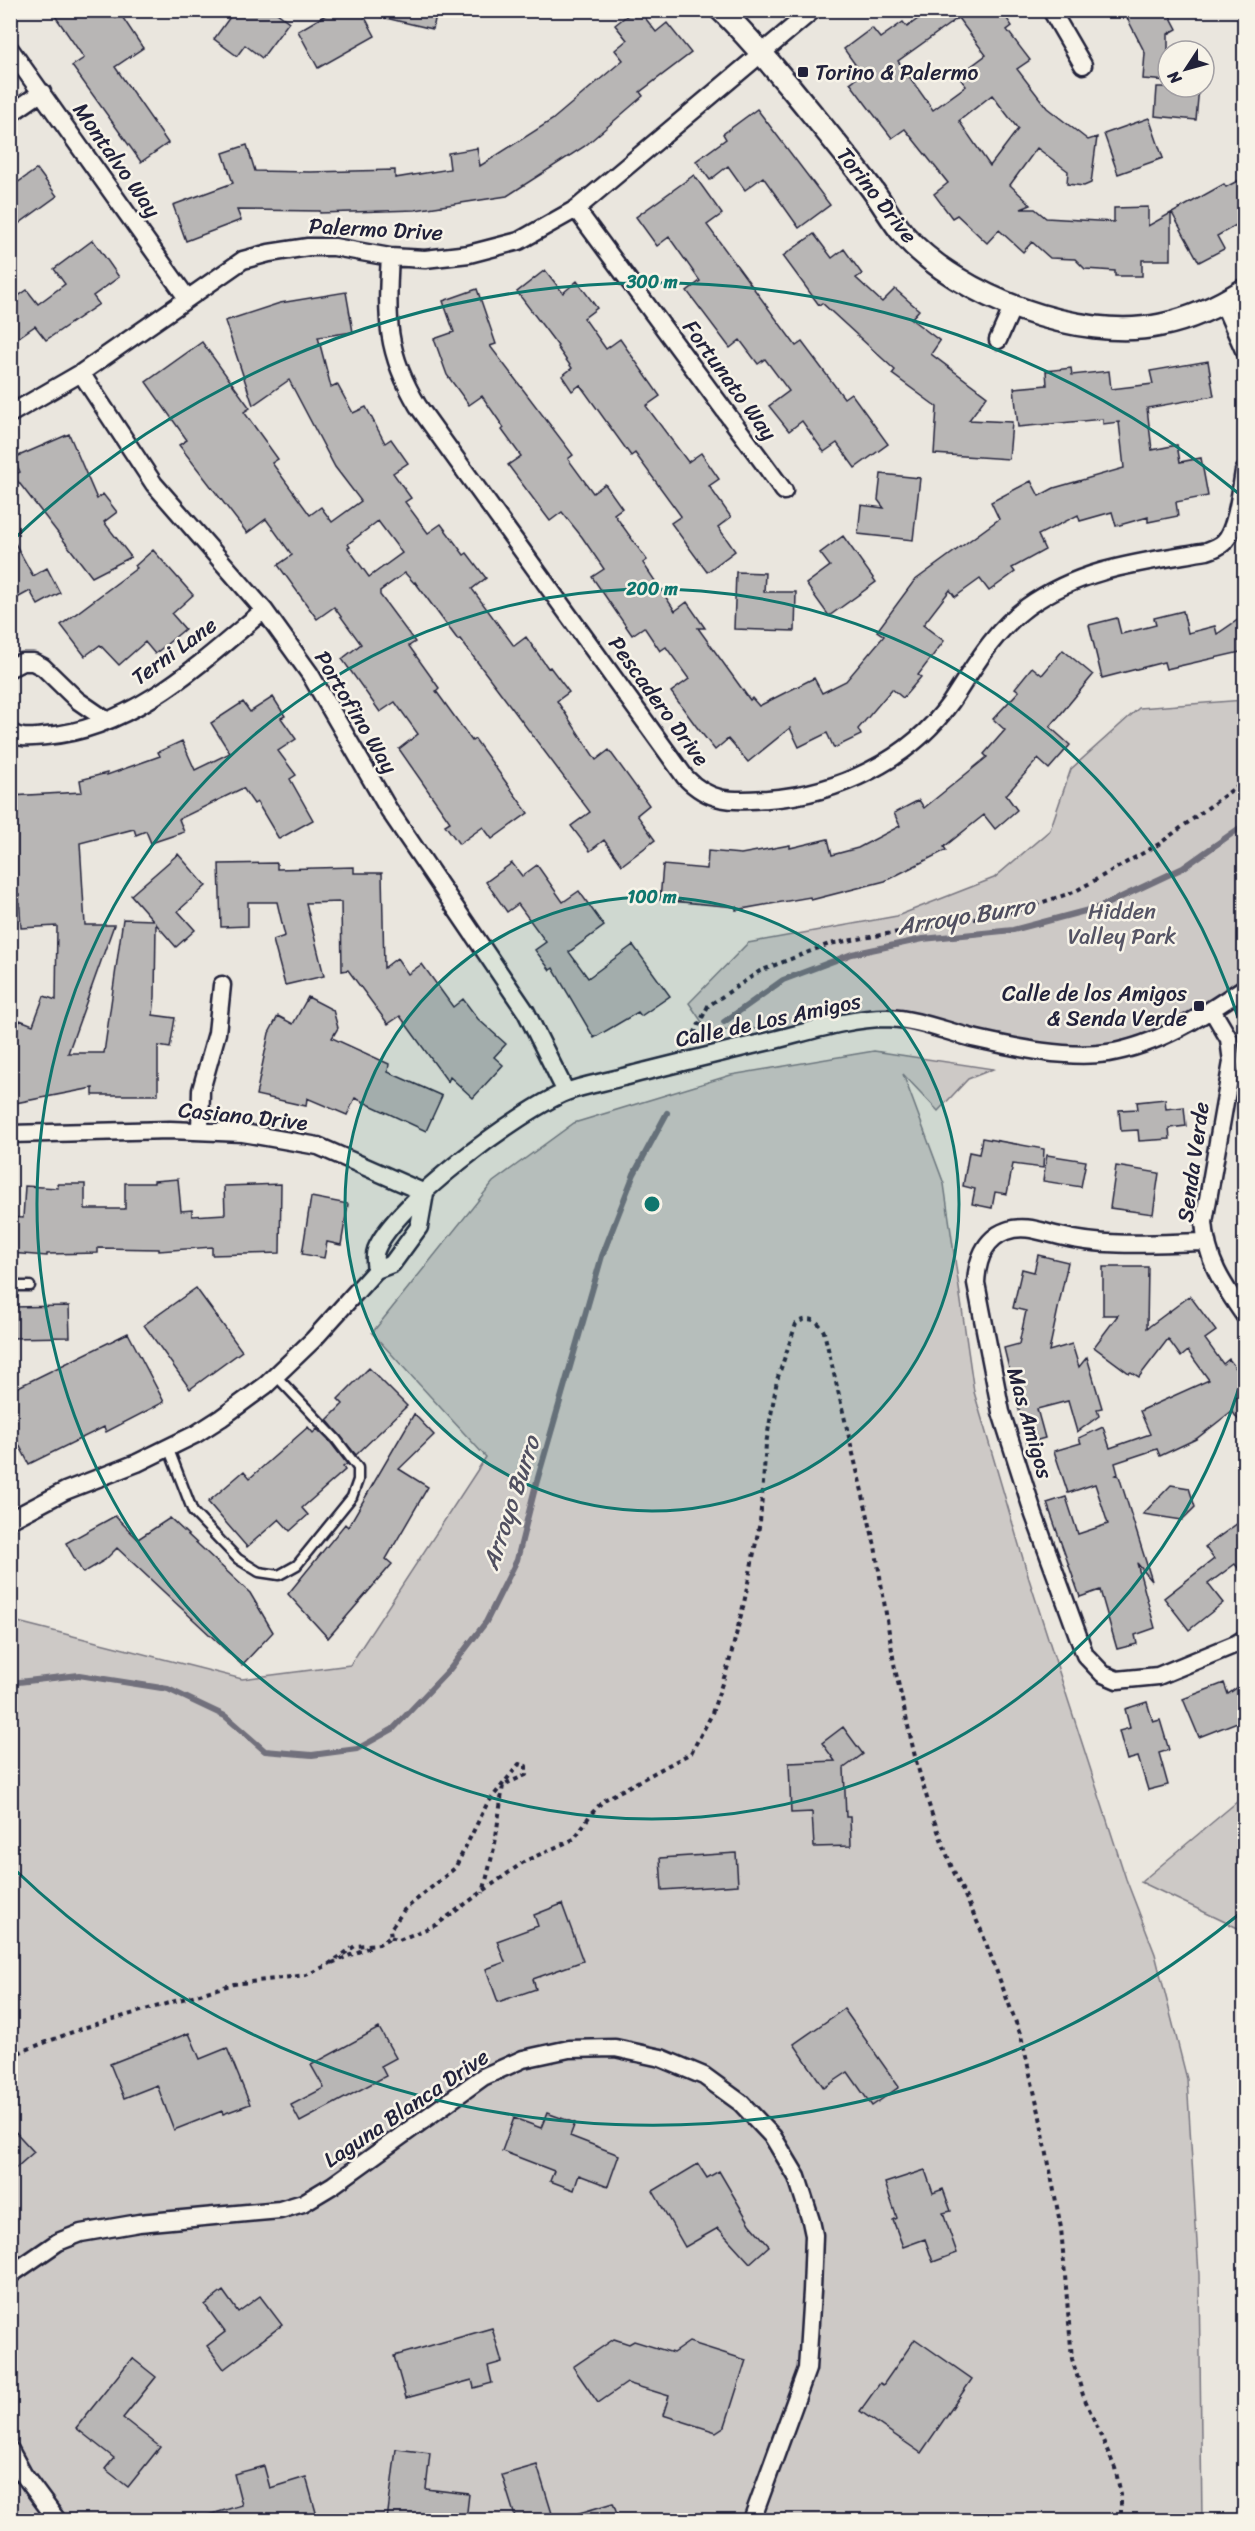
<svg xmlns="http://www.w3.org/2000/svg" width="1255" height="2531" font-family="Sriracha,sans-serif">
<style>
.green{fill:#cdc9c6;stroke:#787680;stroke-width:1.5}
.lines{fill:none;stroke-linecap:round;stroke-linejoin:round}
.stream{stroke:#716f7b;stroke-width:6}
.building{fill:#b8b6b5;stroke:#22223b;stroke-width:1.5;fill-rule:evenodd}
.service-casing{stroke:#22223b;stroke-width:13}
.minor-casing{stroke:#22223b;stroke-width:21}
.tertiary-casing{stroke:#22223b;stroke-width:26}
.path{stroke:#22223b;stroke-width:4;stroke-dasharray:4.5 4.5;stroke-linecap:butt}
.service{stroke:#f7f3e8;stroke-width:8}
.minor{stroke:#f7f3e8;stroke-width:16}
.tertiary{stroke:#f7f3e8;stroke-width:21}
.ring{fill:none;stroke:#0f766e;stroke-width:3}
.poi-dot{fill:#22223b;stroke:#f7f3e8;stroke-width:2}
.labels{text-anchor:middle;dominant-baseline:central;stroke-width:5;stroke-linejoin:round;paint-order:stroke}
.poi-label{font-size:22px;fill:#22223b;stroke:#f7f3e8;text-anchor:start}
.street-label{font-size:22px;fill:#22223b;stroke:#f7f3e8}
.park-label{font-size:22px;fill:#555465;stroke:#f7f3e8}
.water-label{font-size:24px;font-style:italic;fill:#504f60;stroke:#f7f3e8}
.centre{fill:#0f766e;stroke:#f7f3e8;stroke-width:3}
.ring-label{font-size:18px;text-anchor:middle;font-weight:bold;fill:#0f766e;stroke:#f7f3e8;stroke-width:5;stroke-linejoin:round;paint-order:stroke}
</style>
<rect width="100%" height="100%" fill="#eae6de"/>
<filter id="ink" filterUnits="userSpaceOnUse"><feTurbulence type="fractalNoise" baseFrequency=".0167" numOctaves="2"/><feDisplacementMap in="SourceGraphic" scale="12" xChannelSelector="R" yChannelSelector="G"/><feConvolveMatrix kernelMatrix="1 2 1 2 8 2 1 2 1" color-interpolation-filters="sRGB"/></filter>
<g filter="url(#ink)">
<!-- green -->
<path class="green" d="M1244,700V988L1167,1034L1081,1055L919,1022L708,1031L689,1003L748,943L897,916L994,878L1050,830L1071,769L1139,708Z
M874,1051L993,1069L968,1079L938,1111L903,1074L944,1184L974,1392L1029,1579L1126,1879L1155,1954L1187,2079L1199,2275L1202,2520H11L10,1620L242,1679L350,1665L486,1457L372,1333L493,1182L574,1123L731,1075Z
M1244,1796V1931L1141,1882Z"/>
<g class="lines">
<!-- stream -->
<path class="stream" d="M724,1022L783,980L852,954L923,939L1013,930L1100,907L1183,868L1244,825
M10,1683L79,1675L168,1689L225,1716L265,1751L312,1755L357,1749L393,1729L450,1669L486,1622L517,1560L535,1488L602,1256L634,1174L667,1113"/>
</g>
<!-- building -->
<path class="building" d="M51,10H111L116,18L121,15L143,48L115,67L168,143L141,162L72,66L84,58Z
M235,10H273L289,22L262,58L245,45L237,56L214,39Z
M334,10H361L375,36L318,68L298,31Z
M382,10H437L433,29L381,17Z
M634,10H639L656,32L667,23L691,53L640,92L643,96L585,146L507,196L415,210L320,213V211L237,210L241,220L186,241L173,205L233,183L223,153L247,145L255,171L310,172L395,170V178L450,169L448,153L477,148L480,166L552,120L623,60L615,50L627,40L615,25Z
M930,10H1001L1012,26L1007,30L1030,60L1017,69L1047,108L1088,140L1097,137L1091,183L1084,186L1067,184L1068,171L1037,148L1010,185L1031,205L1021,209H1035L1046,218L1114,222V208L1148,207V226L1171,213V260H1142V276H1115V271L1085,269L1075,259L1050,258L1032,242L1023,252L999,230L987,243L957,215L952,218L934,194L948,183L905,129L892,138L868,107L850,83L862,74L844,49L872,28L880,38L903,22L907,27ZM958,18L986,55L958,76L966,86L933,110L898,61ZM992,95L1018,129L990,166L959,121Z
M1123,10H1167L1177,29L1168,34V81L1143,79L1145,53Z
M1157,87H1199L1196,120L1155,116Z
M757,109L830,205L799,228L763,177L745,190L728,166L710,180L696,161L726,139L723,134Z
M1149,118L1163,158L1118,174L1104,134Z
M37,169L57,196L10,230V188Z
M694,175L722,214L707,225L796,346L802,342L844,398L851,393L888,444L855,468L837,443L824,452L802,421L789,431L769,406L789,391L765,359L758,364L740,340L730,348L687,291L700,281L669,237L657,246L636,217Z
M1245,177V220L1217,236L1224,249L1199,262L1172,213L1224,184L1226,187Z
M814,234L832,258L844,249L862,274L856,278L882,302L895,289L919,310L911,319L940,341L931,354L987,396L969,420L1012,422L1009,459L934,454L937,407L892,374L895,370L822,303L819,305L783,256Z
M93,240L119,277L93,296L99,304L46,340L35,326L10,343V302L27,290L38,304L65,284L54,269Z
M545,270L563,293L577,281L597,308L584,318L606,349L620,339L660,396L646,406L688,462L701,453L719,479L709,486L731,517L718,527L735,551L707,572L671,523L681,516L635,453L631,456L580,385L572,391L562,376L572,368L557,347L558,346L517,292Z
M477,289L496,344L490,346L573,455L568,459L593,493L605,484L622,508L614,514L647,560L643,563L675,611L687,602L705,628H698L750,700L752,698L759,706L814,678L822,693L846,681L884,636L877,631L914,581L999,519L991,502L1031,481L1039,496L1054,488L1124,468L1119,422L1103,424V419L1018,427L1014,388L1047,385L1046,371L1071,368L1072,375L1109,371L1111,389L1153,384L1150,371L1208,361L1214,396L1147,408L1152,450L1177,445L1180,462L1201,458L1208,496L1176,502L1178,516L1148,522V517L1116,526L1112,512L1080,521L1078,515L1038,535L1045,550L1012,568L1015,572L989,591L980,579L955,597L950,590L923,625L944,641L918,675L921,677L903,698L892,689L858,729L861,735L834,748L827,733L799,747L790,728L748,762L728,739L715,750L696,726L671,692L689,679L666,647L660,651L644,627L632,635L592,577L604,569L582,537L562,512L550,521L508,465L521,456L502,430L504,428L482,396L469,405L447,375L434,339L454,332L443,301Z
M346,292L353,332L318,337L331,387L337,384L353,413L366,407L385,443L391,439L408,463L393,473L411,498L405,502L428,533L441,524L464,555L467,553L486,578L472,589L514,646L526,637L548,668L550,667L569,692L557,701L596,760L609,750L649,805L637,815L655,840L622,865L604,840L590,851L571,826L590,812L460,639L458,640L415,582L414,583L405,573L380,591V595L415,642L409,646L439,688L436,691L472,741L475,739L528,813L492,839L483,827L459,844L445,825L450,822L399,749L418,734L395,702L380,712L342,659L361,644L334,607L317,619L278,565L292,555L266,519L247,533L179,445L187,440L146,382L202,342L250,408L244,412L278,459L272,463L310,515L321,507L332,522L361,501L335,467L289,380L253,405L225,321L280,303ZM378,521L402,553L369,577L348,548L350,547L348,544Z
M69,434L97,499L103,494L117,512L104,522L131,557L92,577L13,475L20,472L14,458Z
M881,474L920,478L913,540L858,534L861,505L884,508L878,500Z
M10,534L33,576L47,568L60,593L38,605L30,591L10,602Z
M843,536L876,582L829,616L806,584L830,566L820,553Z
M153,550L193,595L172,614L185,629L155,654L145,642L119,665L100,645L85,656L61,625L137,568L135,566Z
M736,572L765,573L764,592H796L795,631L734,629Z
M1183,611L1188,633L1215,626L1217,634L1245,615V651L1166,669L1164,662L1102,678L1089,625L1117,618L1121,634L1156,625L1154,618Z
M1063,650L1093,675L1050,727L1070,745L1049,769L1038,759L1006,795L1017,810L995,829L984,815L944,847L946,850L885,881L811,900L810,897L736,910V907L660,900L663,865L707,869L708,851L741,854L790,845V848L828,839L832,855L858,848L900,826L894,813L919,800L924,808L987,757L984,754L1005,730L993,719L1019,691L1015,688L1032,667L1042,675Z
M273,697L285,716L281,718L296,739L278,751L296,775L290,779L313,820L279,839L257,802L254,804L243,788L179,819L184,832L151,843L146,831L136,835L134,829L80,843L85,925H114L68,1053H104L123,919L153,920L131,895L178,854L206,886L178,911L195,930L176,947L156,924L155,997L153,1015L175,1018L170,1048L158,1046V1095H93V1088L10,1104V1048L20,1020L33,1025L44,996L56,1000L57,926L21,928L19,894L10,896V796L82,792L80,780L107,773V775L160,756L158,752L182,741L195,770L230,753L211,723L243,702L250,712Z
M277,863V869L354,867V873H382L384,968L397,958L408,974L422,964L453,1007L463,999L478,1019L506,1044L494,1057L503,1065L473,1098L450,1077L448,1082L400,1016L388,1024L348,970L342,971L341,902L306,903L324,976L285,985L273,940L285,936L277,902H248V926L221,927L219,864Z
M512,863L522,876L537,865L563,902L579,891L604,926L569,952L588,978L633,945L670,996L641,1016L638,1012L594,1038L553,968L550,970L535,950L546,942L518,904L507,912L486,882Z
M308,997L333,1010L338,1028L332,1038L389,1064L388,1072L442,1096L426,1131L355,1098L347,1115L307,1098L306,1106L256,1095L269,1033L278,1016L293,1024Z
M1165,1099L1166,1109L1184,1107L1186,1126L1169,1128L1170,1139L1139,1141L1138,1130L1121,1131L1119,1110L1138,1109L1137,1102Z
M982,1138L1044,1149L1043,1168L1013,1164L1007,1194L995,1192L992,1208L972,1204L975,1189L963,1186L969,1152L979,1154Z
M1047,1155L1086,1161L1081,1187L1043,1181Z
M1116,1166L1159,1173L1153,1214L1110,1208Z
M178,1179L181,1211L192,1210V1216L225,1214L224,1186L281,1184L280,1253L212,1255V1247L159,1251V1249L98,1248V1253L47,1254V1256L10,1253V1217L23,1218L25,1186L58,1188L57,1184H85V1209H125V1183H154V1181Z
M311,1197L348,1204L341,1245L327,1242L324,1258L302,1254Z
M1038,1255L1068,1262L1049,1351L1072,1344L1079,1367L1087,1357L1102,1408L1097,1409L1099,1416L1077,1432L1068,1401L1037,1409L1045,1438L1027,1443L1004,1348L1019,1344L1026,1311L1013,1308L1022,1269L1034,1272Z
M1103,1267H1148L1147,1328L1190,1296L1216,1331L1205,1339L1223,1364L1229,1359L1245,1380V1429L1232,1411L1196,1439L1160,1456L1157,1449L1115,1463L1118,1474L1116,1475L1119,1476L1152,1581L1137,1563L1155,1628L1135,1635L1137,1644L1117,1649L1100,1590L1080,1597L1047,1503L1066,1497L1078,1534L1108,1524L1095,1484L1068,1493L1054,1451L1081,1443L1079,1438L1103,1427L1110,1448L1150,1434L1140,1411L1209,1380L1188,1351L1181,1357L1168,1339L1139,1377L1131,1372L1129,1373L1094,1347L1118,1315H1103Z
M196,1288L242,1351L190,1389L144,1325Z
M69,1306L70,1337L10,1338V1307Z
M128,1333L164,1402L106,1432L104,1427L29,1464L10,1427V1391Z
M369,1368L407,1406L356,1455L327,1420L343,1404L338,1399Z
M414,1414L434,1435L399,1469L428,1487L386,1559L392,1564L328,1638L288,1594L345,1524L348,1527Z
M308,1427L313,1433L317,1429L331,1443L347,1464L343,1467L345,1470L302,1508L308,1515L290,1531L279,1519L247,1547L208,1502L244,1471L250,1478Z
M1171,1485L1189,1488L1195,1507L1182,1520L1143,1514Z
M115,1516L138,1539L170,1518L250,1593L273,1632L242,1665L117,1548L105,1560L83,1573L66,1543Z
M1245,1518V1577L1235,1564L1208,1584L1223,1603L1189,1630L1164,1598L1214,1559L1205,1547Z
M1245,1682V1719L1199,1737L1183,1699L1224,1683L1228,1694Z
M1147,1702L1153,1722L1160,1720L1169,1750L1159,1753L1168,1785L1148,1790L1138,1757L1127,1760L1119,1731L1130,1728L1125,1709Z
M843,1727L863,1754L844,1768L846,1817H850L851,1846L814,1847L812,1812L791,1813L789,1763L835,1761L822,1743Z
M736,1853L738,1885L662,1890L660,1858Z
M562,1904L583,1961L533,1979L536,1989L498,2002L486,1969L505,1962L497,1941L538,1926L534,1915Z
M844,2009L899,2087L872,2106L848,2072L824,2088L794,2044Z
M379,2028L396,2058L381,2066L386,2076L300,2122L291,2105L324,2088L311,2065Z
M189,2033L200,2059L227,2048L250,2104L223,2114L222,2111L174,2130L157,2085L124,2098L110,2064Z
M547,2113L575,2123L570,2136L619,2155L608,2186L579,2175L574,2190L550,2181L554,2171L502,2151L514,2118L541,2128Z
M10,2126L34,2152L10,2173Z
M698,2164L707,2178L719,2171L750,2224L769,2246L750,2263L718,2228L685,2247L653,2191Z
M925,2170L933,2193L943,2189L951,2211L943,2213L957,2253L933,2262L925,2239L903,2247L893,2220L897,2218L885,2183Z
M223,2291L238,2312L260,2296L282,2325L224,2369L207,2346L225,2332L205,2305Z
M492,2328L502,2362L488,2366L492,2383L474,2388L472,2380L406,2398L394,2356Z
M614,2339L629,2344L634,2341L673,2353L689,2342L746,2360L725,2426L716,2432L663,2415L669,2396L627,2383L598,2403L573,2367Z
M915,2339L972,2379L921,2453L860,2411L880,2383L883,2385Z
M132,2358L156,2377L123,2418L160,2447L128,2487L105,2469L114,2458L76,2428Z
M396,2449L430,2453L426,2489L469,2494L466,2520H387Z
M537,2465L554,2520H516L502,2475Z
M264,2466L270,2488L306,2477L317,2516L299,2520H205V2516L242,2505L234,2474Z
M613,2503L619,2520H570L569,2516Z"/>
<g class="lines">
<defs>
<path id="service" d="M10,1286H30
M168,1447L193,1512L238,1559L259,1572L279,1575L297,1565L352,1497L358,1480V1468L336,1439L276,1376"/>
<path id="minor" d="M1051,10L1083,65
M10,49L187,298
M10,114L42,92
M576,209L784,491
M390,257C386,318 386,353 418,406L685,777C711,804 734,801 768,799C838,794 910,760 951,702C974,667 993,632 1027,607C1081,568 1143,562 1207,551C1213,549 1219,547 1224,542C1237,529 1241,489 1244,471
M1223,303L1244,350
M998,340L1013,306
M81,373L154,484L264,610L310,674L389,810L526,1012L566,1092
M10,414L81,373L243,260L269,253L308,247H334L390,257L425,259L469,254L519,241L576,209L813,10
M10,668L22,662H33L43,667L77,700L106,720
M10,732C21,740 33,737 46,736C132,729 201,663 264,610
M1212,1010L1229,1039L1232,1062L1204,1222C1207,1262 1222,1283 1244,1315
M200,1131L201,1090L217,1033L222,985
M10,1134L170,1130L243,1133L318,1146L425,1193
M1206,1242C1158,1243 1106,1248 1060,1236C1042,1232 1024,1224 1006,1231C984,1239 977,1262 976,1283L1001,1412L1034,1515L1085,1655L1103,1674L1117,1680L1158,1676L1236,1644L1244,1639
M376,1270C375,1264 374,1255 376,1250C393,1205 521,1110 566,1092C584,1085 605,1082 623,1077C671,1065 718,1053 766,1042C805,1033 847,1018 887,1018C919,1019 946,1032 977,1039C1017,1048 1067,1059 1108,1053C1158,1045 1203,1016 1244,988
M10,1520L65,1491L137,1463L196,1434L221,1418L266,1385L313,1340L376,1270L392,1264L419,1227L425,1193
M10,2275L58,2242L81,2233L139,2223L280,2210L303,2203L333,2185L483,2077L523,2059L569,2049L615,2048L661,2058L704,2076L741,2103L773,2137L797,2177L811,2221L814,2235L812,2291L807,2369L752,2520
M10,2450L23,2474L57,2520"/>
<path id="tertiary" d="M721,10C747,35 768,61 791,88C817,120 843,151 868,184C881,200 891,220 905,236C959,297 1080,342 1161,325C1191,319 1220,305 1244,290"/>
</defs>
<!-- service casing -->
<use href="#service" class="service-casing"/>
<!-- minor casing -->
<use href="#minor" class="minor-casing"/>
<!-- tertiary casing -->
<use href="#tertiary" class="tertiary-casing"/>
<!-- path -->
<path class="path" d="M690,1042L708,1006L760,971L829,944L1009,913L1074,892L1159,844L1244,781
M391,1937L399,1940L436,1925L525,1861L574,1839L591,1814L604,1800L691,1753L711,1716L729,1663L744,1603L760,1522L766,1444L777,1380L796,1324C808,1315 818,1319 824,1332L875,1546L895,1669L916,1761L932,1815L952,1868L981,1930L1021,2036L1039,2112L1061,2228L1072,2359L1083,2395L1115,2468L1121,2494V2520
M332,1963L372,1946
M10,2056L83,2028L234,1984L306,1975L326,1966L355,1946L379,1944L391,1937L390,1930L404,1910L455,1868L487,1804L519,1764L526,1766V1775L503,1785L495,1844L483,1893"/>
<!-- service -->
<use href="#service" class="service"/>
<!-- minor -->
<use href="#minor" class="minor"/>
<!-- tertiary -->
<use href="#tertiary" class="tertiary"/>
</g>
</g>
<!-- distance rings -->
<circle cx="652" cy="1204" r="307" fill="#0f766e" fill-opacity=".12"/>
<g class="ring">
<circle cx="652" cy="1204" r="307"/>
<path d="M1243 1374A615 615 0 1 1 1243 1034"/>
<path d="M1238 1915A922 922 0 0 1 12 1867M12 541A922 922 0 0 1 1238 493"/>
</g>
<!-- markers -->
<g class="poi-dot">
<rect x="797" y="66" width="12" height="12" rx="3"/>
<rect x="1193" y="1000" width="12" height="12" rx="3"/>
</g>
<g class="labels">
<!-- poi labels -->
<g class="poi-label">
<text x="815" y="72">Torino &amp; Palermo</text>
<text x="1187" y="993" text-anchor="end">Calle de los Amigos<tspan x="1187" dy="25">&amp; Senda Verde</tspan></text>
</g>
<!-- street labels -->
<g class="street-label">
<text transform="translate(117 160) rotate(55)">Montalvo Way</text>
<text transform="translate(877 195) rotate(52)">Torino Drive</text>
<text transform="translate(376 229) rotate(3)">Palermo Drive</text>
<text transform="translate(730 380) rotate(54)">Fortunato Way</text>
<text transform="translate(174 651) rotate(-36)">Terni Lane</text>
<text transform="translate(659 701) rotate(54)">Pescadero Drive</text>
<text transform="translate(356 712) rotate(59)">Portofino Way</text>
<text transform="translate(768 1020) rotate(-12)">Calle de Los Amigos</text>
<text transform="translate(243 1116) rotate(6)">Casiano Drive</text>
<text transform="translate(1193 1162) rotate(-82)">Senda Verde</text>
<text transform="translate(1030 1423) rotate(74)">Mas Amigos</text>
<text transform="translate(406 2108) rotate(-34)">Laguna Blanca Drive</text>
</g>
<!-- park labels -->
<g class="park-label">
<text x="1122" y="911">Hidden<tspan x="1122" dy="25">Valley Park</tspan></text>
</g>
<!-- water labels -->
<g class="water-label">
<text transform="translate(966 916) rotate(-9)">Arroyo Burro</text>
<text transform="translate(511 1503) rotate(-72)">Arroyo Burro</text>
</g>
</g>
<circle cx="652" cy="1204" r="9" class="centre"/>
<g class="ring-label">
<text x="652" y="288">300 m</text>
<text x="652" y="595">200 m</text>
<text x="652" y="903">100 m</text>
</g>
<!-- margin -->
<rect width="1255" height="2531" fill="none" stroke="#f7f3e8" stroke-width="36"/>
<rect x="18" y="18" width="1219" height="2495" fill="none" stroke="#22223b" stroke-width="2" filter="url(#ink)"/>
<!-- north arrow -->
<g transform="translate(1186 69) rotate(234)"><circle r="28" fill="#f7f3e8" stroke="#a29fa3" stroke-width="1.5"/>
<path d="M0-4.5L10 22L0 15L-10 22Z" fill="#22223b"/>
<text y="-9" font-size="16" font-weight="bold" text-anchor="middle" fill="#22223b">N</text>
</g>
</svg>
